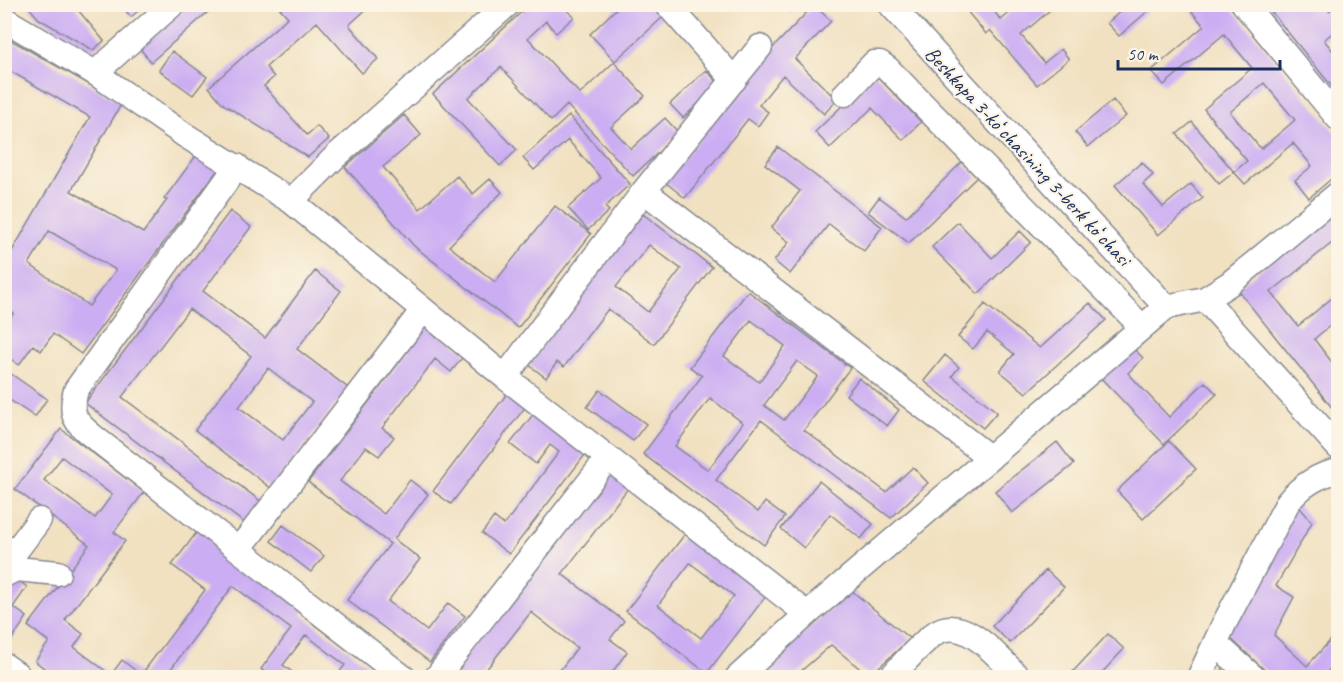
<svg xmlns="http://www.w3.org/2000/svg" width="1343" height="682" font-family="Caveat,sans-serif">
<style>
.building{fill:#cbadf3;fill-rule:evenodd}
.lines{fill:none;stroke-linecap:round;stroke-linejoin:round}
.minor-casing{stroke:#868890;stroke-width:27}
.minor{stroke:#fff;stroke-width:24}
.labels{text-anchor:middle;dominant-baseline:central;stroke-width:4.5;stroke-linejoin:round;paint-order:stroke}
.street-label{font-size:21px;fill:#1b2f5e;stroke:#fcf5e5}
</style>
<rect width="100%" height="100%" fill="#fcf5e5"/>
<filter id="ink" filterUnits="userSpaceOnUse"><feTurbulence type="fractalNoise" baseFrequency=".0167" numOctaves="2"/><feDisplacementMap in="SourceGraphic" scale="12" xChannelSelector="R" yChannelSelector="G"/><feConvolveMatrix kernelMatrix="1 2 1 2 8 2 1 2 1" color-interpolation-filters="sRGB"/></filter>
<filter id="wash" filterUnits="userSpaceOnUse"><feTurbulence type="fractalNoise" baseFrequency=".008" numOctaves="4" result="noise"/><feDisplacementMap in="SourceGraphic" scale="24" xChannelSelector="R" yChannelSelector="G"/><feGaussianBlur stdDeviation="1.35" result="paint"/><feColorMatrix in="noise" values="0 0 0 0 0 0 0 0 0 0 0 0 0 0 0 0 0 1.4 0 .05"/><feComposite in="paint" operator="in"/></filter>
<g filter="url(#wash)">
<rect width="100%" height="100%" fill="#f1e1c1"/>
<g id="blocks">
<!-- building -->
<path class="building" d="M26,4H73L104,41L93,50L39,19Z
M120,4H146L131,17Z
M184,4H217L151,62L137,45Z
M276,4H372L349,25L378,59L362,73L317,22L266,67L274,77L264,86L307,135L317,126L329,139L308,157L223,104L209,87L288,17Z
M612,4H652L663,17L615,61L590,34L616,9Z
M782,4H797L789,12Z
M961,4H988L1001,20L1020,4H1057L1021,35L1044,63L1061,49L1069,59L1037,85L990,30L986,34Z
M1129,4H1156L1119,36L1107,23Z
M1198,4H1228L1338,136V173L1309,198L1295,180L1312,166L1293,143L1245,184L1234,172L1247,161L1204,109L1252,68L1224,34L1164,85L1151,71L1204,26L1192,12L1199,6ZM1264,83L1295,120L1261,149L1230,112Z
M1265,4H1324L1329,11L1338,4V28L1324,40L1338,57V94Z
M529,5H569L565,8L574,17L556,33L546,21L528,38L580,94L614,62L645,96L611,127L631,149L665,118L679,133L633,176L567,105L551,121L501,67L468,98L517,150L500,166L433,94Z
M814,5L831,21L795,59L837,100L824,114L783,75L759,105L768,112L758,126L748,119L685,198L665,182L764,57Z
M4,36L122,103L71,191L143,233L167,200L164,199L198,153L219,168L81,354L53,334L41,351L33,345L19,365L4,354V325L14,313L6,308L4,310V265L90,117L10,71L4,81ZM49,231L116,270L89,306L29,264Z
M172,51L207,77L193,95L159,70Z
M706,70L719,84L683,118L670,104Z
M875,74L921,122L903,140L872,108L830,148L815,132Z
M1113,100L1126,116L1088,147L1075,132Z
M404,115L421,135L383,167L420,209L457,176L473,194L490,179L502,192L449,246L495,282L555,206L591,234L518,328L414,246L345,167Z
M569,116L630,184L605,207L609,211L588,230L568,208L601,178L568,140L534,170L523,158Z
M1192,122L1234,172L1219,184L1177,134Z
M778,147L882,227L864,251L829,224L790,274L774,261L789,242L771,228L800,191L765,164Z
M962,162L977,177L909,243L868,212L879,197L906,217Z
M1142,162L1153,175L1143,184L1163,207L1191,184L1203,198L1158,235L1115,185Z
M230,211L251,227L203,291L265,338L315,271L341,291L297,349L348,388L272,489L195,430L251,356L189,309L122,397L263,503L247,525L85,403ZM268,368L312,402L283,440L239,407Z
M1333,211L1338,218V252L1332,243L1271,292L1298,326L1338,293V319L1314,339L1338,370V415L1237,289Z
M643,214L712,267L654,344L608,309L564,367L557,362L546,378L528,364ZM649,245L681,269L648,312L616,287Z
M958,222L992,258L1020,231L1031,242L978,294L932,247Z
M748,291L850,368L804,430L886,492L913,467L928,483L891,518L761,420L716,480L758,512L765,502L785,517L764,545L643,454L702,376L690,367ZM751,320L785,346L759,382L724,356ZM797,361L818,376L784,420L764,405ZM710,398L743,423L708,470L675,446Z
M1090,303L1106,320L1026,393L1000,371L1014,354L987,332L973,349L958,337L985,304L1040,348Z
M428,324L466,353L451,372L435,359L382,428L394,437L379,456L366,447L340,481L384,514L410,480L428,494L394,539L420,559L388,601L427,631L448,603L465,616L430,662L347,600L390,544L308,482Z
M1130,345L1143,358L1128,373L1169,417L1205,382L1217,394L1164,444L1098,375Z
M945,355L959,367L952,376L997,412L983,428L924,381Z
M4,369L47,399L35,417L4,396Z
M859,378L899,410L887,426L846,395Z
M512,387L530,401L451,504L433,491Z
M600,390L646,424L633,441L587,407Z
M535,412L588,451L509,554L482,533L494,517L504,525L559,452L550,445L536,464L510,444Z
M61,429L144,492L114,532L125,541L65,620L83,634L74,647L111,675L122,660L141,675L205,590L172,565L200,528L306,608L302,615L374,670L368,678H335L345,665L306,635L283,665L300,678H273L261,669L291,629L233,586L164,678H57L35,661L49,642L28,626L89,545L15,489ZM62,457L112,495L95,518L44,480Z
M1169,441L1196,469L1143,519L1117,491Z
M1057,442L1074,464L1012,513L995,491Z
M608,471L629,487L562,574L624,621L610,639L627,652L608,678H554L577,648L531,612L482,675L485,678H449Z
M819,481L873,524L861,539L830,514L804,548L781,529Z
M1296,503L1312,522L1276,586L1294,597L1274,635L1307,666L1338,632V660L1322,678H1273L1225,633Z
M283,525L324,556L311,572L271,541Z
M688,530L769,592L707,673L626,611ZM690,563L734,596L701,638L658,605Z
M1046,570L1064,587L1010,643L992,626Z
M12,576L27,587L13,607L27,617L10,642L4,638V588Z
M852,591L910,639L869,676L831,645L793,678H750Z
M1108,634L1124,649L1097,678H1067Z
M1224,666L1238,678H1219Z
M992,669L1001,678H985Z"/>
</g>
</g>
<g filter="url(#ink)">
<use href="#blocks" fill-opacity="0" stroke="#868890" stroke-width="1.5"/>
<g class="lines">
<defs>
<path id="minor" d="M667,4L734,80
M890,4L1166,307
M1244,4L1338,118
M4,19L95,73L183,134L291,201L505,377L807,614
M95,73L173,4
M845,94L874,63H880L887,68L1142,327
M237,166L76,390C69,416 75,422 95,438L404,678
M644,191L990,458
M291,201L336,156L508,4
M1205,299L1338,447
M505,377L644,191L760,47
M239,549L423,310
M4,567L39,520
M4,575L16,569L58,573
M1215,643L1254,678
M4,665L17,674
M436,678L608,458
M737,678L807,614L1166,307L1205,299L1229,284L1338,194
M890,678C904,663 918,646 934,634C963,612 1000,659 1019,678
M1199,678L1224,624L1288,502C1301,486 1318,475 1338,471"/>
</defs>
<!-- minor casing -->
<use href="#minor" class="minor-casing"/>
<!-- minor -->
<use href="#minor" class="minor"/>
</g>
</g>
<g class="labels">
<!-- street labels -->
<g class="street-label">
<text transform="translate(1028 156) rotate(47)">Beshkapa 3-koʻchasining 3-berk koʻchasi</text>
</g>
</g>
<!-- margin -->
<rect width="1343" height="682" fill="none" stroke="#fcf5e5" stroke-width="24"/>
<!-- scale -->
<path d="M1118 60v9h162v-9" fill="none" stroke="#1b2f5e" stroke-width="3"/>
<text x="1127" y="60" font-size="18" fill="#1b2f5e" stroke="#fcf5e5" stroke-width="4.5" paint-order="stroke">50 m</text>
</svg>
